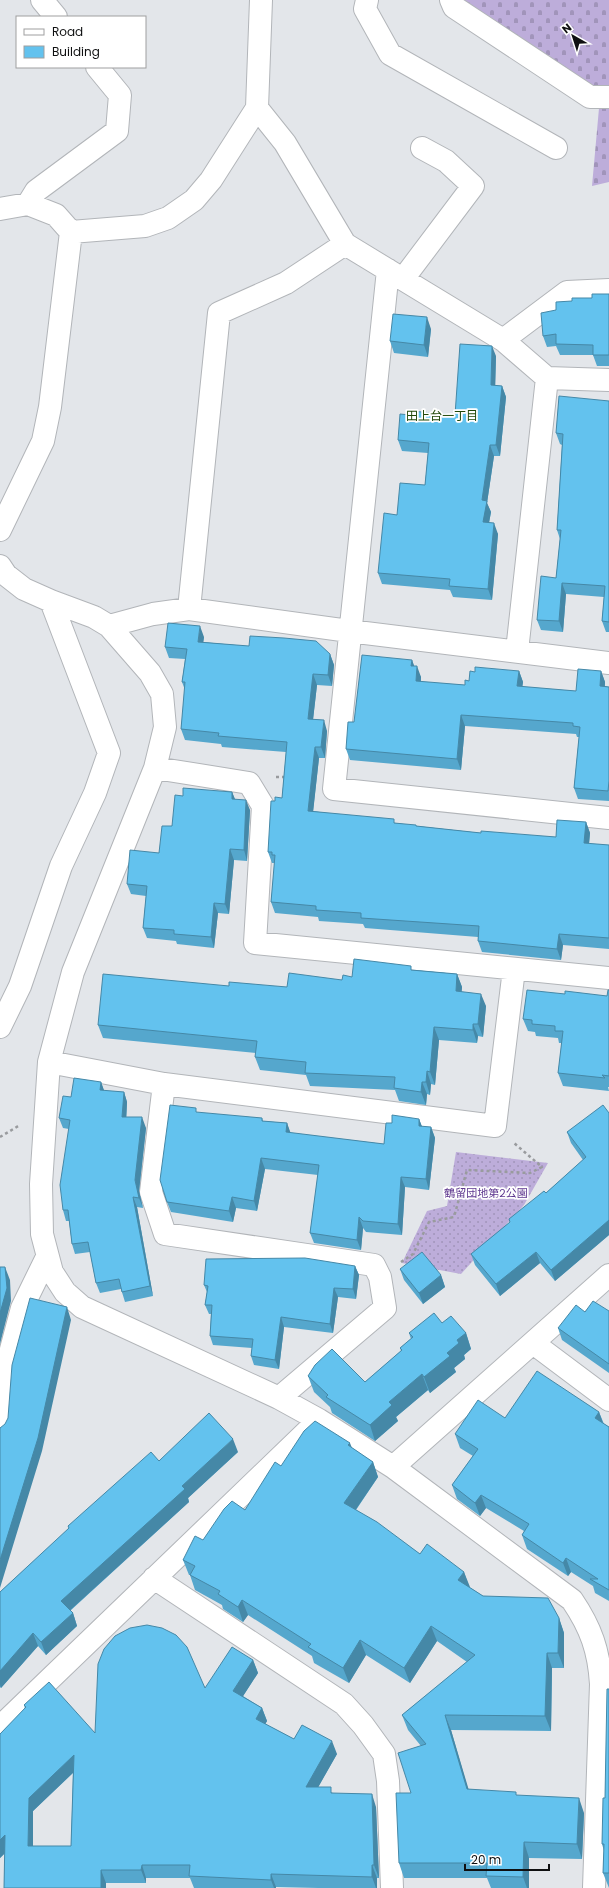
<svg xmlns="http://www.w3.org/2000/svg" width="609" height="1888" font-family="Poppins,'Noto Sans JP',sans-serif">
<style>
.grass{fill:url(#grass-dots)}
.cemetery{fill:url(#cemetery-stones)}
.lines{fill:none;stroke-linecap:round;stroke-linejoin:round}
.street-casing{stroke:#b2b5b9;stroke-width:24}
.path{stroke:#999b9e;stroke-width:2.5;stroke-dasharray:3 3;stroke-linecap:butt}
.street{stroke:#fff;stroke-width:22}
.wall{fill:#55a7cd;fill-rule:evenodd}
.shaded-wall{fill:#4588a7}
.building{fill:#63c2ee;stroke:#4588a7;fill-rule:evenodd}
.labels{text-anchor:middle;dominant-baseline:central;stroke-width:3.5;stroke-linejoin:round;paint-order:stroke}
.park-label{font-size:11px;fill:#5d368e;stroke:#fff}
.neighbourhood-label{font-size:12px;fill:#204707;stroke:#fff}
</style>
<defs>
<pattern id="grass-dots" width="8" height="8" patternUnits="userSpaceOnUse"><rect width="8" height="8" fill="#bdadda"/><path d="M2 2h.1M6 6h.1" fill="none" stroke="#a194ba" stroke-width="1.8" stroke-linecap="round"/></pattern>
<pattern id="cemetery-stones" width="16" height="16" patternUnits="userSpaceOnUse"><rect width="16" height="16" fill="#bdadda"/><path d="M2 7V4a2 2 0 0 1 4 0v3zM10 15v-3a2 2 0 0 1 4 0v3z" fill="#a194ba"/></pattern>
</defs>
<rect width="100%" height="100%" fill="#e3e6ea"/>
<!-- grass -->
<path class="grass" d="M456,1152L548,1163L524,1205L461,1274L402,1263L427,1211L447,1206Z"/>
<!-- cemetery -->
<path class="cemetery" d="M458,0H609V182L592,186L600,97Z"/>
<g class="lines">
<defs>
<path id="street" d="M42,0L56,17
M367,0L365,9L390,54L556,148
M451,0L454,7L590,97H609
M257,108L285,143L345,244L503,340L547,378L517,651
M28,204L36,191L117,131L120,95L97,67
M0,209L28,204L56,215L71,232L50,407L43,441L0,530
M71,232L145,226L168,218L194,200L211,180L257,108L261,0
M388,270L334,789L609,818
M403,279L473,186L446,161L422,148
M503,340L567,292L609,290
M547,378L609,380
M0,566L6,575L24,589L51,601L94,617L109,626L150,673L162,694L165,727L155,768L73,972L49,1062L41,1184L42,1234L52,1272L65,1292L82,1307L279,1398L319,1420L393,1467L572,1600C591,1628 599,1651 601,1684L594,1888
M189,609L219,313L286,283L345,244
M109,626L153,614L189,609L349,631L609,663
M155,768L249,783L263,806L255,943L609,978
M0,1027L20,986L61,866L95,793L109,753L51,601
M49,1062L164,1084L495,1126L514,969
M164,1084L151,1192L165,1234L374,1265L380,1277L385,1308L279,1398
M533,1343L609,1400
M0,1430L4,1376L22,1308L47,1257
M393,1467L609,1275
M154,1578L344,1704L363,1725L384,1754L388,1781L392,1888
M0,1727L319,1420"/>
</defs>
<!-- street casing -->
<use href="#street" class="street-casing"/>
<!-- path -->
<path class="path" d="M276,777H287
M0,1137L20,1125
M401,1262L413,1254L429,1222L454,1217L467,1170L530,1173L542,1167L514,1143"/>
<!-- street -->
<use href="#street" class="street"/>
</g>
<!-- wall -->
<path class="wall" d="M609,294V366H597L593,355H560L556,346L547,347L543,336L556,310L572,301L592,298Z
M431,329L428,357L394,353L390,341Z
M496,356L495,385L502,386L506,397L500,456H494L487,503L491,512L489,523L498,534L492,600L453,597L450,590L382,584L378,573L397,515L425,485L428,453L402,451L398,440L455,415Z
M609,401V632H606L602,621L604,597L566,594L563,632L541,630L537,620L556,578L560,539L557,530L562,445L560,444L556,433Z
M204,637L203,642L330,654L334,665L332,686L317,685L313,719L327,731L325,758H319L313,811L417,826L481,833L556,837L586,822L590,833L589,844L609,845V949L563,945L561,960L482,952L478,941V937L365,928L363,924L319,921L318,917L275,913L271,902L275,863H272L268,852L275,801L282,798L286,752L222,747L221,744L185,740L181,729L185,690L182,682L185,659L169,658L165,647Z
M412,660L414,666L421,677V682L465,685L469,681L519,671L523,682L522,687L576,691L601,671L605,682V686L609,687V801L578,799L574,788L579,737H577L576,734L465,726L461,770L350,760L346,749L354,722Z
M232,792L235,799L250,810L247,861L234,860L229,914L218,913L214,948L177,944L176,941L147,938L143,928L146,896L131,894L127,884L159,853L172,826L183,796Z
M413,970L457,974L462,987L461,992L486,1006L483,1037L478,1036L477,1043L439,1040L435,1085L431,1084L430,1095L427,1094L426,1105L399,1101L395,1090L310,1086L306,1075L260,1070L255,1057L256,1053L103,1038L98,1025L229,986L287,987L342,980L352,977Z
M609,990V1087H608L609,1091L563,1086L558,1073L562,1043H559L558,1038L536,1036L535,1032L528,1031L523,1019L565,994L607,996Z
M101,1082L104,1091L124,1092L127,1102L126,1117L146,1128L139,1191L143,1208L137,1207L153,1296L125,1302L121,1289L100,1293L96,1283L90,1252L75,1254L72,1244L69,1221H66L63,1210L69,1129L63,1128L59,1118L71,1097Z
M198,1113L262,1118L263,1121L287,1123L290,1133L384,1144L392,1123L419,1119L422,1127H431L435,1138L429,1190L405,1187L402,1235L366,1232L363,1228L361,1250L314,1243L310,1233L318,1175L265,1169L257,1211L236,1208L233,1222L171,1212L167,1202Z
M609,1113V1235L555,1281L540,1263L500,1296L475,1265L471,1254L510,1222L509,1219L546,1193L583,1160L571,1143L567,1132Z
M355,1266L359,1275L356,1299L338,1297L333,1333L284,1327L279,1369L254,1365L251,1356L252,1348L213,1345L210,1336L211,1314H209L205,1305L207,1292L204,1285Z
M400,1269L441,1275L445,1287L423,1304L404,1280Z
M609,1311V1373L562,1340L558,1328L585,1312Z
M442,1323L466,1333L471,1349L464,1355L465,1359L454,1368L456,1372L430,1393L428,1390L396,1417L398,1421L375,1441L332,1413L330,1407L314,1392L308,1376L365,1382L401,1351L400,1348L411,1339L409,1333Z
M599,1412L604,1424L609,1427V1601L595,1593L593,1586L571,1572L568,1576L527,1549L522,1535L524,1531L486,1508L480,1516L457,1499L452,1485L473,1456L460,1448L455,1434L505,1418Z
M352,1448L373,1462L378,1477L356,1510L420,1554L464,1572L469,1587L483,1596L559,1618L564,1633V1668H552L551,1731L451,1730L468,1789L518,1796L584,1813L582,1859L529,1858V1888H491L487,1878H404L399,1863L411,1793L421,1746L408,1730L402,1715L467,1662L437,1641L410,1683L366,1655L349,1683L314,1663L312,1656L248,1615L243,1622L223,1609L222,1605L195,1590L190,1575H189L183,1560L203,1540L245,1510L281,1466Z
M238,1452L188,1498L189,1502L70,1611L73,1613L77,1626L46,1655L38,1646L1,1688L0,1687V1592L69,1529L68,1526L159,1461Z
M253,1660L258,1673L243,1696L262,1708L267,1721L265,1724L294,1739L337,1754L318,1787L333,1793L376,1807L379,1878H377V1888H318L276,1887V1888H194L190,1878H146V1883H106V1888H4L5,1853L0,1858V1734L25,1709L24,1705L95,1733L205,1688ZM73,1773L71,1846H33V1811Z
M609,1689V1888L603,1873L604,1851L602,1844L605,1798Z"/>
<!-- shaded-wall -->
<path class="shaded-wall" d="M427,317L431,329L428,357L424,345Z
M492,346L496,356L495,396L491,385Z
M502,386L506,397L500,456L496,445Z
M490,445L494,456L487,503L491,512L487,533L483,522L482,500Z
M494,523L498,534L492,600L488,589Z
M562,583L566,594L563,632L559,621Z
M200,626L204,637L202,653L198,642Z
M330,654L334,665L332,686L328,675Z
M412,660L416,671L411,666Z
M417,666L421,677L420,692L416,681Z
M519,671L523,682L521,697L517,686Z
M601,671L605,682L604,697L600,686Z
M313,674L317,685L312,729L308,719Z
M461,715L465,726L461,770L457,759Z
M324,720L327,731L325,758L321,747Z
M315,747L319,758L312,822L308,811Z
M232,792L236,802L232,799Z
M246,800L250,810L247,861L244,850Z
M586,822L590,833L588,854L584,843Z
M230,849L234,860L229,914L225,904Z
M214,903L218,913L214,948L211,937Z
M559,934L563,945L561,960L557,949Z
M457,974L462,987L461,1004L456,991Z
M481,994L486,1006L483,1037L478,1024Z
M473,1024L478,1036L477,1043L473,1030Z
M434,1027L439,1040L435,1085L430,1072Z
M427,1071L431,1084L430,1095L426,1082Z
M101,1082L105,1093L100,1090Z
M422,1082L427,1094L426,1105L421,1092Z
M124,1092L127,1102L126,1127L122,1117Z
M142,1117L146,1128L139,1191L143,1208L139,1198L135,1180Z
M419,1119L423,1129L419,1126Z
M287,1123L291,1134L286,1132Z
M431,1127L435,1138L429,1190L426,1179Z
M261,1158L265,1169L257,1211L254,1201Z
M401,1177L405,1187L402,1235L398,1224Z
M133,1197L137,1207L153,1296L150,1286Z
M232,1197L236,1208L233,1222L229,1211Z
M359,1217L363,1228L361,1250L357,1240Z
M609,1220V1235L555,1281L551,1270Z
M536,1252L540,1263L500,1296L496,1284Z
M355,1266L359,1275L356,1299L353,1289Z
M5,1267L10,1280L11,1301L0,1344V1313Z
M441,1275L445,1287L423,1304L419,1293Z
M334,1288L338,1297L333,1333L330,1324Z
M67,1307L71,1320L42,1451L0,1588V1560Z
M281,1317L284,1327L279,1369L275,1360Z
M466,1333L471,1349L464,1355L465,1359L454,1368L456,1372L430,1393L424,1377L447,1353L457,1340Z
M422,1374L428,1390L396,1417L398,1421L375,1441L370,1425L389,1402Z
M599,1412L604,1426L595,1418Z
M233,1439L238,1452L188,1498L189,1502L66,1614L61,1601L182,1486Z
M350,1443L356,1458L348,1445Z
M373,1462L378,1477L350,1518L344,1503Z
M481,1495L486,1508L480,1516L475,1503Z
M566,1558L571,1572L568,1576L563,1563Z
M464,1572L470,1587L464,1595L458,1580Z
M242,1600L248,1615L243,1622L238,1607Z
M73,1613L77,1626L46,1655L41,1642Z
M559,1618L564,1633V1668L558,1653Z
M431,1626L437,1641L410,1683L404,1668Z
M33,1633L38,1646L1,1688L0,1685V1671Z
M360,1640L366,1655L349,1683L343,1668Z
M547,1653L552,1668L551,1731L545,1716Z
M253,1660L258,1673L238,1704L233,1691Z
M262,1708L267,1721L261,1732L256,1719Z
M445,1715L451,1730L473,1804L467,1789Z
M332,1741L337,1754L311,1800L306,1787Z
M74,1755L78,1768L33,1811V1859L28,1846L29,1798Z
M372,1794L376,1807L379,1878L374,1865Z
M579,1798L584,1813L582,1859L577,1844Z
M5,1835L10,1848L0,1858V1840Z
M524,1842L529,1858V1888H527L523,1877Z
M142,1865L146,1878V1883L141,1870Z
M372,1865L377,1878V1888H376L372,1877Z
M101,1870L106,1883V1888H101Z
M271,1874L276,1887V1888H274L271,1880Z"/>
<!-- building -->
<path class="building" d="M592,294H609V355H593V345L556,344V334L543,336L541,313L556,310V302L572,301V298H592Z
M393,314L427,317L424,345L390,341Z
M460,344L492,346L491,385L502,386L496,445H490L482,500L487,501L483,522L494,523L488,589L449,586L450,579L378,573L384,513L397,515L400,483L425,485L429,443L398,440L400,414L410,415L411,411L455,415Z
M559,396L609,401V622L602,621L605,586L562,583L559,621L537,620L541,576L556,578L561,530H557L563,434L556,433Z
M168,623L200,626L198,642L249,646L250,636L284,638L316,641L330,654L328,675L313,674L308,719L324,720L321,747H315L308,811L394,819V823L416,825V826L481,833V831L556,837L557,820L586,822L584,843L609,845V938L559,934L557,949L478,941L479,926L361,918V913L316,910V906L271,902L275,855H272V852H268L271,801H275V797L282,798L287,742L218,736L219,733L181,729L185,682H182L187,649L165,647Z
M362,655L412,660L411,666H417L416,681L465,685V680L469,681L470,671L475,672V667L519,671L517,686L576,691L578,669L601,671L600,686L609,687V781L608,791L574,788L580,727L573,726V723L461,715L457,759L346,749L348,722H354Z
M183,788L232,792V799L246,800L244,850L230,849L225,904L214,903L211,937L174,934V930L143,928L147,886L127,884L130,850L159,853L162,826H172L175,795L183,796Z
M354,959L411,966V970L457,974L456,991L481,994L478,1024H473V1030L434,1027L430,1072L427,1071L426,1082H422L421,1092L394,1088L395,1077L305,1073L306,1062L255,1057L257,1041L98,1025L103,974L229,986V982L287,987L289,973L342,980L343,975L352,977Z
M527,990L565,994V991L607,996L608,990H609V1076L602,1075L605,1078L558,1073L563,1031H555V1026L532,1024V1020L523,1019Z
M74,1078L101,1082L100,1090L124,1092L122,1117H142L135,1180L139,1198L133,1197L150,1286L122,1292L119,1279L96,1283L88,1242L72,1244L68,1210H63L60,1185L70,1120L59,1118L63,1096L71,1097Z
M170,1105L196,1108V1112L262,1118V1121L287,1123L286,1132L384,1144L386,1123H392V1115L419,1119V1126L431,1127L426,1179L401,1177L398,1224L363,1221L359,1217L357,1240L310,1233L319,1165L261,1158L254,1201L232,1197L229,1211L167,1202L160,1180Z
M603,1105L609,1113V1220L551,1270L536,1252L496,1284L471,1254L510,1222L509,1219L544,1191L546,1193L586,1157L567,1132Z
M422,1252L441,1275L419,1293L400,1269Z
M305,1258L355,1266L353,1289L334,1288L330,1324L281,1317L275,1360L251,1356L253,1339L210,1336L212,1305H205L208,1286L204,1285L206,1259Z
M0,1267H5L7,1288L0,1313Z
M30,1298L67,1307L38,1438L0,1560V1428L5,1424L8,1418L12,1365Z
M593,1301L609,1311V1364L558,1328L576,1305L585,1312Z
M434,1313L442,1323L451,1316L466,1333L457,1340L459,1343L447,1353L450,1356L424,1377L422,1374L389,1402L392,1405L370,1425L326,1397L328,1395L308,1376L315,1365L332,1349L365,1382L402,1350L400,1348L413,1337L409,1333Z
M537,1371L599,1412L595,1418L609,1427V1590L590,1579H598L566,1558L563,1563L522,1535L529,1524L481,1495L475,1503L452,1485L478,1449L455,1434L478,1400L505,1418Z
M209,1413L233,1439L182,1486L185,1489L61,1601L73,1613L41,1642L33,1633L0,1671V1592L69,1528L68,1526L151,1452L159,1461Z
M315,1421L350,1443L348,1445L373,1462L344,1503L377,1522L420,1554L427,1544L464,1572L458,1580L483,1596L548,1598L559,1618L558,1653H547L545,1716L445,1715L467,1789L516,1792V1795L579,1798L577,1844L524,1842L523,1877L486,1876L487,1863H399L396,1793H411L398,1753L426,1744L402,1715L475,1655L431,1626L404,1668L360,1640L343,1668L308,1647L311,1644L242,1600L238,1607L218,1594L220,1591L190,1575L195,1566L183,1560L195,1536L203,1540L224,1509L232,1501L245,1510L275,1462L281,1466L304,1431Z
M147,1625L162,1628L176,1635L187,1647L205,1688L232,1647L253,1660L233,1691L262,1708L256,1719L294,1739L302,1725L332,1741L306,1787H331V1793L372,1794L374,1865H372V1877L271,1874V1880L189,1876L190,1865H142L141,1870H101V1888H4L5,1835L0,1840V1734L26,1707L24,1705L49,1682L95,1733L98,1664L104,1649L115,1636L130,1628ZM74,1755L71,1846H28L29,1798Z
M607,1689H609V1873H603L604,1844H602L603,1798H605Z"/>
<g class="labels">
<!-- park labels -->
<g class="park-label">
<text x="486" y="1193">鶴留団地第2公園</text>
</g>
<!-- neighbourhood labels -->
<g class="neighbourhood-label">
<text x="442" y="415">田上台一丁目</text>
</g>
</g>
<!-- legend -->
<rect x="16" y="16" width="130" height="52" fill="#ffffff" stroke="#9f9fa0"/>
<rect x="24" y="29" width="20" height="6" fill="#ffffff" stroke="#9f9fa0"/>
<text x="52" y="36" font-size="12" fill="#0f1011">Road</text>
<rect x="24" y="46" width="20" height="12" fill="#63c2ee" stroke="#9f9fa0"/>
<text x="52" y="56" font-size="12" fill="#0f1011">Building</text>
<!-- north arrow -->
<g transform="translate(573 36) rotate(321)" stroke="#ffffff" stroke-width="3" paint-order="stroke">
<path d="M0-3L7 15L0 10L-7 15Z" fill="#0f1011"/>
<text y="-6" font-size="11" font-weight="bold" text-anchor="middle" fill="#0f1011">N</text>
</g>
<!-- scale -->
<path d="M465 1864v6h84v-6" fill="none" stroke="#0f1011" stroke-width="2"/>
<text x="471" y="1864" font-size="12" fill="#0f1011" stroke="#ffffff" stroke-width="3" paint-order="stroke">20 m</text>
</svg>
